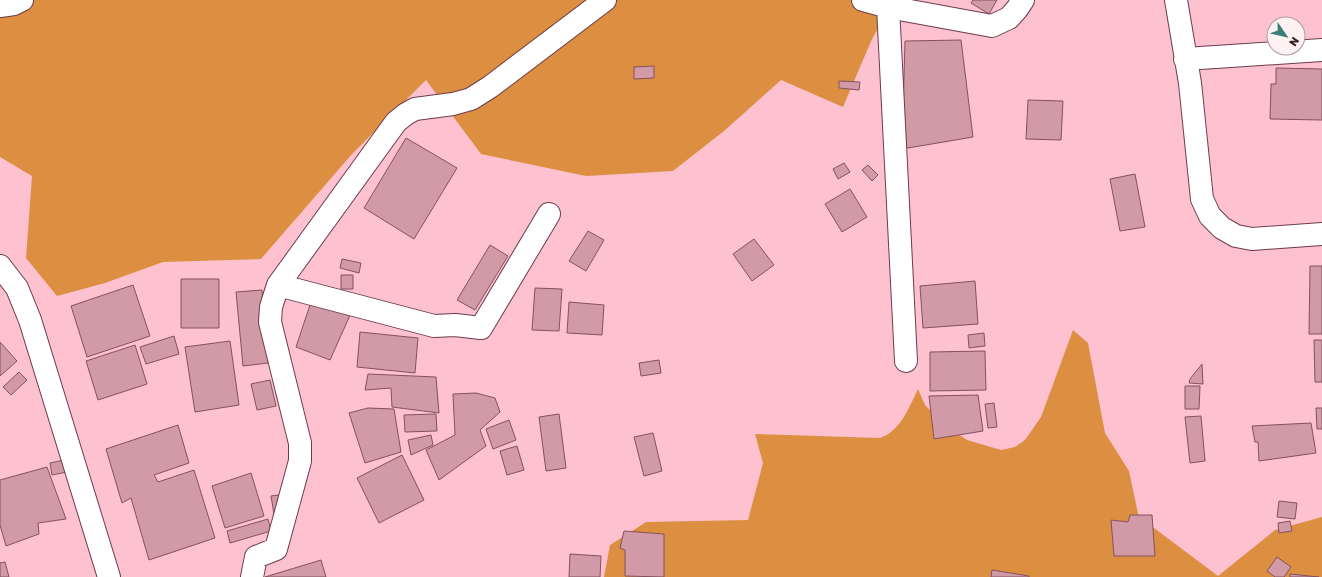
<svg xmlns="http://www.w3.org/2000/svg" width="1322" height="577" font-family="'Golos Text',sans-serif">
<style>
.forest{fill:#dd8f41}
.building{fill:#d299a7;stroke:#84515f}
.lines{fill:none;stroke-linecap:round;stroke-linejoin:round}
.minor-casing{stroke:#6d3c4a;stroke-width:24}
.minor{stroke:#fff;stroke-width:22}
</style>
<rect width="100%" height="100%" fill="#fdc1d0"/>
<!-- forest -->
<path class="forest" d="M9,0H894L872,39L843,107L781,80L724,131L673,171L586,176L481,154L426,80L352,154L261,259L163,262L105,283L57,296L26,258L32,176L0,157V11Z
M1073,330L1088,343L1105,433L1129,471L1139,518L1150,525L1218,576L1275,530L1322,517V577H604L610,545L646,522L748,520L763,463L755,434L880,438C883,436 888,435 891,432C904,422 911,403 918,389L925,405L930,410L955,432L967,440L1001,450L1015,447L1025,440L1041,417Z"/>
<!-- building -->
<path class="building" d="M973,0H997L989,14L971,3Z
M961,40L973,137L902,149L905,41Z
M654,66V78L634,79V67Z
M1276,68L1322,69V120L1270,119L1271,84H1276Z
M839,81L860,82L859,90L839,88Z
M1028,100L1063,101L1061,140L1026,139Z
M406,138L457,168L414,239L364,208Z
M844,163L850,172L838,179L833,169Z
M868,165L878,175L872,181L862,170Z
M1135,174L1145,227L1120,231L1110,179Z
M850,189L867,217L842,232L825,204Z
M588,231L604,240L586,271L569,261Z
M754,239L774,265L752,281L733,254Z
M490,245L508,256L475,310L457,300Z
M342,259L361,263L359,273L340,268Z
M1310,266H1322V334H1309Z
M341,275H353V289H341Z
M181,279H219V328H181Z
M975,281L978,324L923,328L920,286Z
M133,285L150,336L87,357L71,306Z
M535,288L562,289L559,331L532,330Z
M262,290L268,363L243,366L236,292Z
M312,299L351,313L330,360L296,347Z
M569,302L604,305L602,335L567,333Z
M360,332L418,338L415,373L357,367Z
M984,333L985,346L969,348L968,335Z
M174,336L179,354L146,364L140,347Z
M1314,340H1322V382H1315Z
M230,341L239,405L195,412L185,347Z
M0,342L17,361L0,376Z
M135,345L147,384L98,400L86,361Z
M985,351L986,390L930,391V352Z
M659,360L661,373L641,376L639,363Z
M1202,364L1203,384L1189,383L1190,379Z
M19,372L27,380L11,395L3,387Z
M368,374L436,377L439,413L392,407L391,388L365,390Z
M270,380L276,406L257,410L251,384Z
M1185,386H1200L1199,409H1185Z
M476,393L495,398L500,412L480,430L486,446L439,480L426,450L455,435L453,394Z
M978,395L983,431L934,439L929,396Z
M994,403L997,427L988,428L985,404Z
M368,408L394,409L401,452L365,463L349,413Z
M1316,408H1322V429H1317Z
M436,414L437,431L405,432L404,415Z
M559,414L566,468L546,471L539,417Z
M1201,416L1205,461L1190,463L1185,417Z
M509,420L516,440L493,449L486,429Z
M1311,423L1316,453L1259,461L1258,442H1255L1252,426Z
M178,425L189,463L154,475L158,482L194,470L215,538L149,560L131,498L122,503L106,449Z
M653,433L662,471L644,476L634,437Z
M431,435L433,445L411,455L408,440Z
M517,446L524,470L507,475L500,451Z
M402,455L424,500L379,523L357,478Z
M64,460L67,472L52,475L50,463Z
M47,467L66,519L38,523L39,534L6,546L0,525V480Z
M251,473L264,516L225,528L212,486Z
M279,495L281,513L274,514L271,496Z
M1279,501L1297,503L1295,519L1277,517Z
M1130,515H1152L1155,556H1114L1111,520L1128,522Z
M268,519L271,531L230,543L227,531Z
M1290,521L1292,531L1279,533L1278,523Z
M624,531L664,534V577L625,576V550L620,548Z
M570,554L601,556L600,577H569Z
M1277,557L1291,567L1284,577H1275L1267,571Z
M321,560L326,577H265Z
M5,562L9,577H0V563Z
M992,570L1029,576V577H991Z
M1290,574L1319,577H1290Z"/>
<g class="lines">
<defs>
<path id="minor" d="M863,0L888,7L992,26L1009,18L1017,9L1023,0
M1176,0L1190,83L1202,199L1210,216L1222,228L1236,236L1252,239L1322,234
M0,6L14,4L22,0
M888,7L906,361
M1185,59L1322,50
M0,266L17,288L30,320L109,577
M278,285L434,326L455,325L481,328L549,214
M252,577L256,557L276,549L300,461V443L270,322L271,307L278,285L396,122L406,114L415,109L453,104L471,99L490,87L605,0"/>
</defs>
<!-- minor casing -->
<use href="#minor" class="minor-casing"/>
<!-- minor -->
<use href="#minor" class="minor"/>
</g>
<!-- north arrow -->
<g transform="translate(1286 36) rotate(124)"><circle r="19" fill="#fef1f4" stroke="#ad9da1"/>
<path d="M0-3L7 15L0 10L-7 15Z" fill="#3a7f75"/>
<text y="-6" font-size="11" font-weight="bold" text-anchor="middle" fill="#341e24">N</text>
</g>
</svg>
